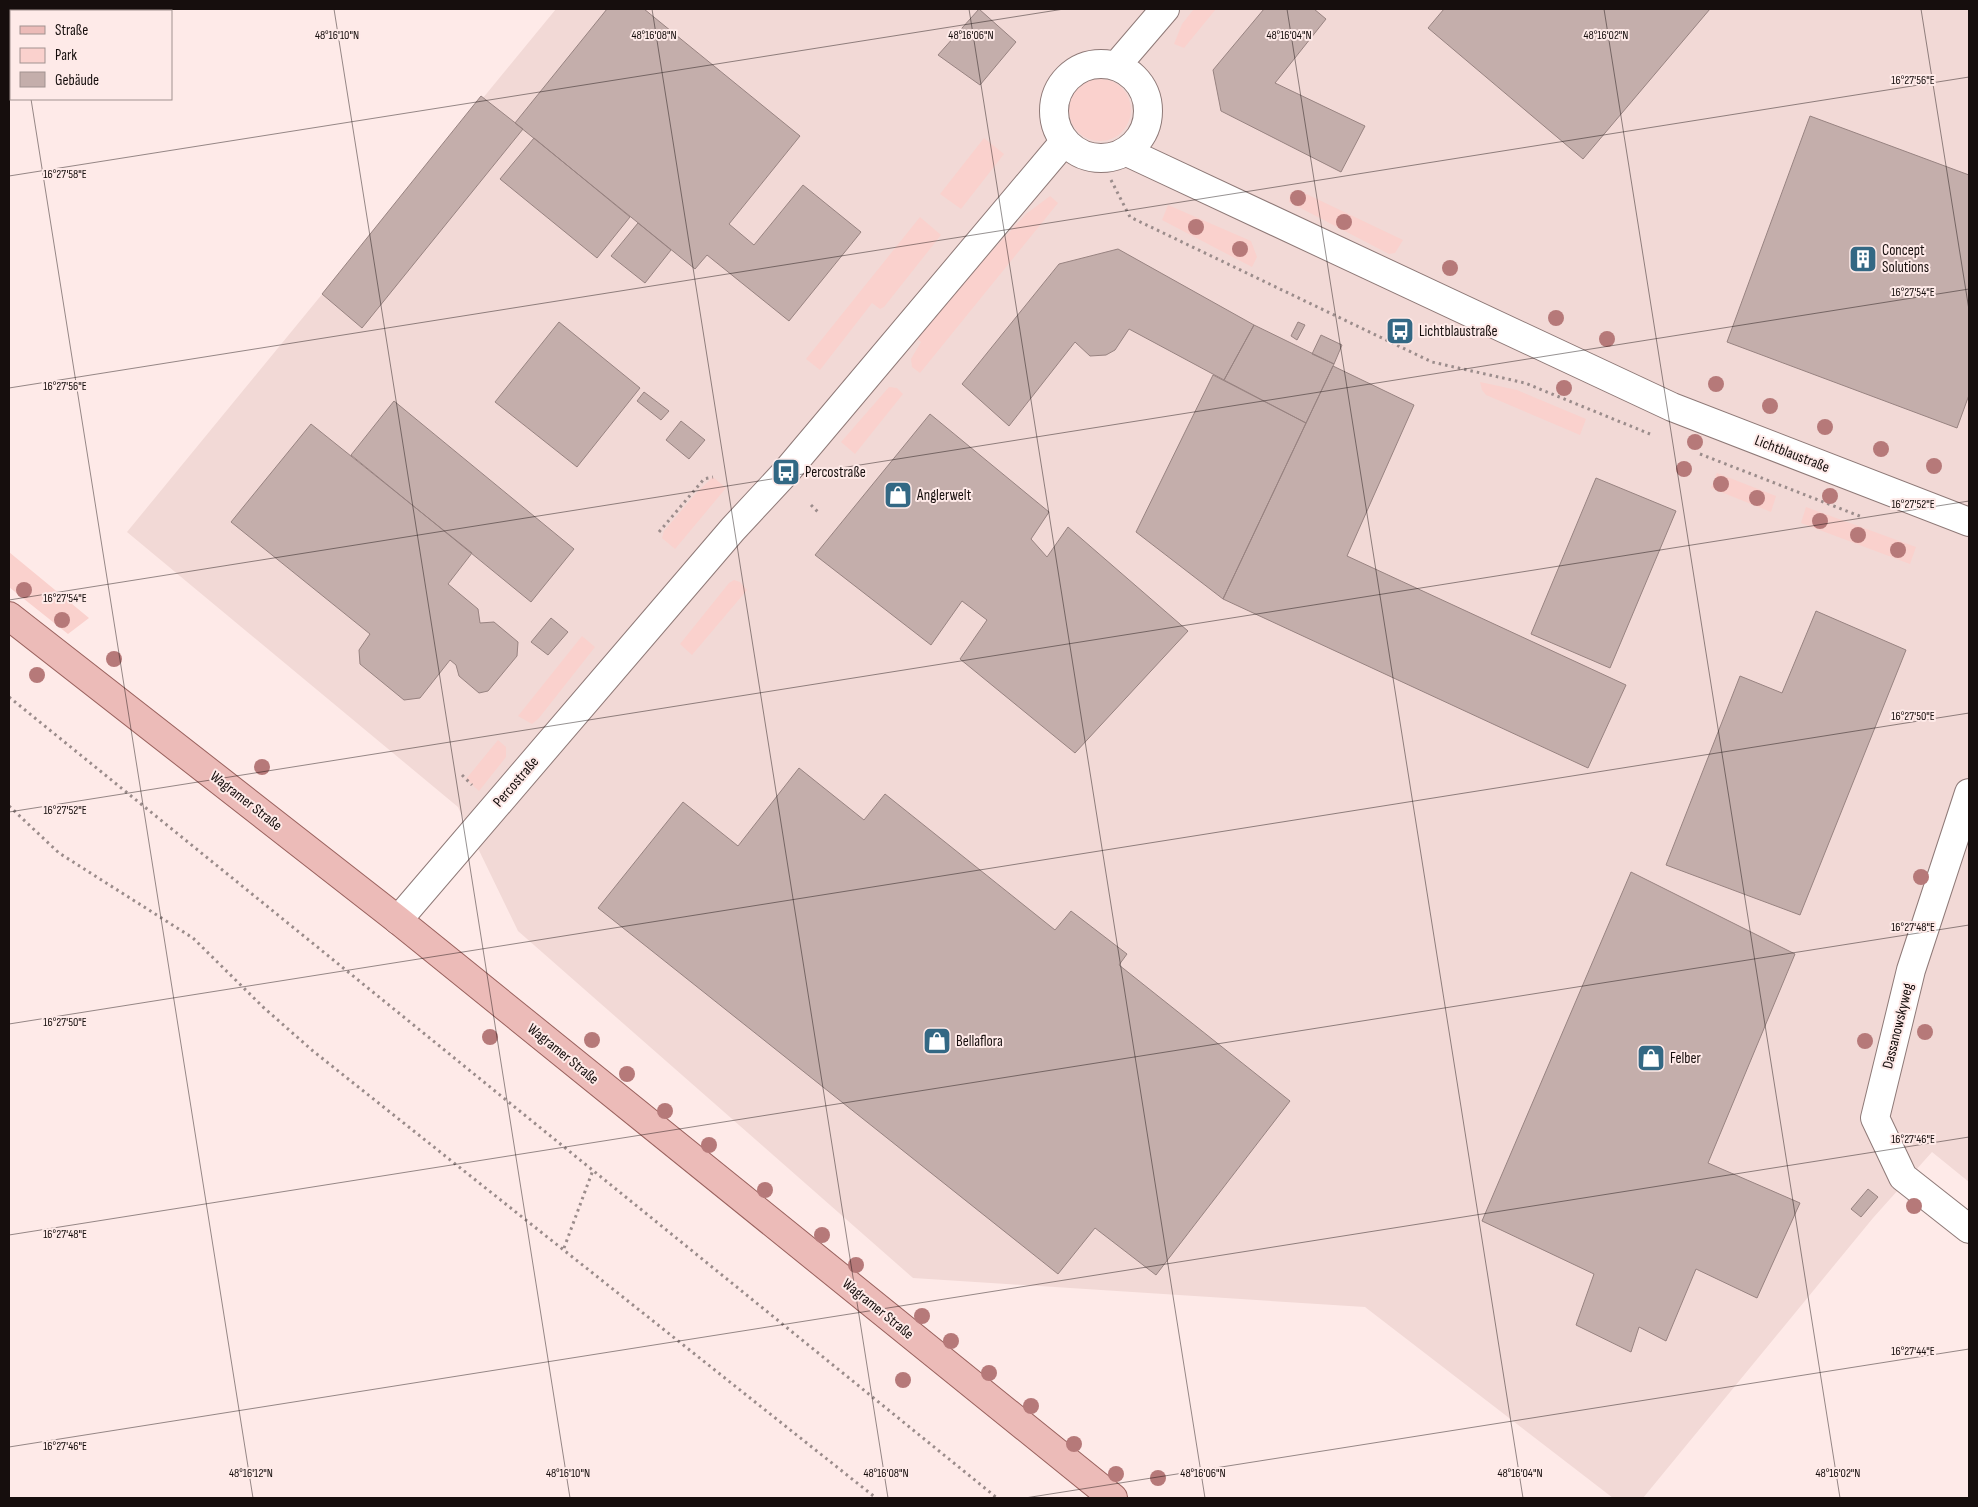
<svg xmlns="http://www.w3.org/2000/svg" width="1978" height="1507" font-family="'Sofia Sans Condensed',sans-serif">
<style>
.built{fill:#f2d9d6}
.green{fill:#fad1cd}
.building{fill:#c4aeab;stroke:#988381}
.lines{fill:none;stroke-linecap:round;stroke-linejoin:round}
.minor-casing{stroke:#8e7977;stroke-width:30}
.primary-casing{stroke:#99615d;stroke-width:30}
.path{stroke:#9b8c8b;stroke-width:3;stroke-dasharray:2.5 4;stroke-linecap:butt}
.minor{stroke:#fff;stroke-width:28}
.primary{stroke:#ecbbb8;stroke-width:28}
.tree{fill:#b67979}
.ticks{fill:none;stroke:#160e0d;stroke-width:1;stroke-opacity:0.45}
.labels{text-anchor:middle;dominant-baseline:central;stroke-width:4;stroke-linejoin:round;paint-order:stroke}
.poi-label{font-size:15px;fill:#160e0d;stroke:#feeae8;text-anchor:start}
.street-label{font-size:15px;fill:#160e0d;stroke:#feeae8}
.ticks-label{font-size:12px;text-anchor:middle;fill:#160e0d;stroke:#feeae8;stroke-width:4;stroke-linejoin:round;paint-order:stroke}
</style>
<rect width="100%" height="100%" fill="#feeae8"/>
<!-- built -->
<path class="built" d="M556,9H1969V1182L1932,1152L1873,1218L1643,1498H1613L1365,1307L913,1278L518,931L458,807L127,532Z"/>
<!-- green -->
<path class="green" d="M1194,9H1216L1184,48L1174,44L1182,24Z
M1069 110a31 31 0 1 1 62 0a31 31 0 1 1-62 0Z
M984,138L1004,154L961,209L940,194Z
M1298,190L1403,240L1395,253L1389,254L1289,202L1290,193Z
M1050,196L1058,203L920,373L912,367L911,359L921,342L917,339L916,334L1026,214Z
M1168,205L1251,241L1257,257L1252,267L1162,220Z
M920,217L941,235L884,307L880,309L872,303L820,370L806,359Z
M1480,382L1517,390L1586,419L1580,435L1486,395L1482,390Z
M889,387L897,388L903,394L855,454L841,442Z
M1717,473L1776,496L1771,512L1711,488Z
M713,477L726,488L675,549L662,538L664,531L697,492Z
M1806,507L1916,547L1910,564L1801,523Z
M9,552L89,618L68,634L9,587Z
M734,580L740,582L747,590L692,655L680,644L729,583Z
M582,636L595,647L539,718L532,724L518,716Z
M498,740L506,747V757L479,791L466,779Z"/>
<!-- building -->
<path class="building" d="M607,9H644L800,136L729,224L754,245L803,185L861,232L789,321L707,255L695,269L515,123Z
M979,9L1016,42L980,85L938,55Z
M1264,9H1314L1326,19L1275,83L1365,126L1341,172L1221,111L1213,70Z
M1444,9H1710L1583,159L1428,28Z
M481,96L523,129L362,328L322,294Z
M1810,116L1969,175V395L1957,428L1727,342Z
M534,138L630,217L597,258L500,179Z
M638,223L671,250L645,283L611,256Z
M1118,249L1254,325L1224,380L1129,329L1115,350L1106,355L1090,356L1075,342L1009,426L962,384L1059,264Z
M559,322L640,388L577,467L495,402Z
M1298,322L1305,325L1297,340L1291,336Z
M1254,325L1334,364L1306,423L1224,380Z
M1321,335L1342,345L1334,364L1312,354Z
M1333,366L1414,405L1347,556L1626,685L1588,768L1223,599Z
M1213,375L1306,423L1223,599L1136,532Z
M644,392L669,411L661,420L637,401Z
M394,401L574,549L531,602L351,455Z
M930,414L1049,512L1031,539L1047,557L1068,527L1188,631L1075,753L960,659L987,620L962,601L931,645L815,555Z
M681,421L705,440L689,459L666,440Z
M311,424L472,553L448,584L478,609L480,623L494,622L518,642L517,656L488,691L479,693L459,676L456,665L450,660L420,698L404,700L360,664L359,650L370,634L231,522Z
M1596,478L1676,511L1610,668L1531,634Z
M1816,611L1906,650L1800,915L1666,865L1740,676L1782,693Z
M551,618L568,632L548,655L531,642Z
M799,768L864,820L885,794L1055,930L1071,911L1127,954L1119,965L1290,1101L1156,1275L1095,1228L1058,1274L598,908L683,802L738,846Z
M1631,872L1795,954L1708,1163L1800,1203L1757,1298L1696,1269L1666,1341L1639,1327L1631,1352L1576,1325L1594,1274L1482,1221Z
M1868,1189L1878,1197L1861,1217L1851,1209Z"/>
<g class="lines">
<defs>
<path id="minor" d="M1054 111a47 47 0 1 1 94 0a47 47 0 1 1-94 0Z
M1117,65L1165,9
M1127,152L1672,407L1969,522
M1969,793L1911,970L1875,1118L1903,1177L1969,1229
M398,920L733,529L786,472L1064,142"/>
<path id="primary" d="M9,616L398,920L1113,1498"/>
</defs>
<!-- minor casing -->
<use href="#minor" class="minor-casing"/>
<!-- primary casing -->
<use href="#primary" class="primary-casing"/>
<!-- path -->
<path class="path" d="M1111,180L1130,217L1432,362L1525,383L1650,434
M1700,454L1862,517
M811,505L819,513
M659,532L704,479L713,477
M9,697L997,1498
M462,775L472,785
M9,806L59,853L193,938L263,1007L313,1051L876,1498
M564,1248L593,1170"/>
<!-- minor -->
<use href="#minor" class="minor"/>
<!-- primary -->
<use href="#primary" class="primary"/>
</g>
<!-- trees -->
<g class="tree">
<circle cx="1298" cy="198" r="8"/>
<circle cx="1344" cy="222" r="8"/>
<circle cx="1196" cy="227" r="8"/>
<circle cx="1240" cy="249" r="8"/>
<circle cx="1450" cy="268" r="8"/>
<circle cx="1556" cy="318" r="8"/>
<circle cx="1607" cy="339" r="8"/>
<circle cx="1716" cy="384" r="8"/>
<circle cx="1564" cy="388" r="8"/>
<circle cx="1770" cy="406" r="8"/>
<circle cx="1825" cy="427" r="8"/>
<circle cx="1695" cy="442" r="8"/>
<circle cx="1881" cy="449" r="8"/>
<circle cx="1934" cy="466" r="8"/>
<circle cx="1684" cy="469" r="8"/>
<circle cx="1721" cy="484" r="8"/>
<circle cx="1830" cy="496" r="8"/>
<circle cx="1757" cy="498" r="8"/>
<circle cx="1820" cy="521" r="8"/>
<circle cx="1858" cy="535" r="8"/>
<circle cx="1898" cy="550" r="8"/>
<circle cx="24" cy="590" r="8"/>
<circle cx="62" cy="620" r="8"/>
<circle cx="114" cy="659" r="8"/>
<circle cx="37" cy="675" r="8"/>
<circle cx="262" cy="767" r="8"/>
<circle cx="1921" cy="877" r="8"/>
<circle cx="1925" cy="1032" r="8"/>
<circle cx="490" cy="1037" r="8"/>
<circle cx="592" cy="1040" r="8"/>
<circle cx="1865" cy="1041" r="8"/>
<circle cx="627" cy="1074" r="8"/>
<circle cx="665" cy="1111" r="8"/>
<circle cx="709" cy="1145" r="8"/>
<circle cx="765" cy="1190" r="8"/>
<circle cx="1914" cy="1206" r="8"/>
<circle cx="822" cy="1235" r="8"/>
<circle cx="856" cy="1265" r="8"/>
<circle cx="922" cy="1316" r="8"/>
<circle cx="951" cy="1341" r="8"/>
<circle cx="989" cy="1373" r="8"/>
<circle cx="903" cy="1380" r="8"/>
<circle cx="1031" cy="1406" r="8"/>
<circle cx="1074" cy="1444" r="8"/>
<circle cx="1116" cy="1474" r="8"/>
<circle cx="1158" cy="1478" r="8"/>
</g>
<!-- ticks -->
<path class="ticks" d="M17,9V11M334,9L570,1498M652,9L888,1498M969,9L1205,1498M1287,9L1523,1498M1604,9L1840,1498M1921,9L1969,310M31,99L253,1498M9,176L1064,9M9,388L1969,77M9,600L1969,289M9,812L1969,501M9,1024L1969,713M9,1235L1969,925M9,1447L1969,1137M1025,1498L1969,1349"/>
<!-- icons -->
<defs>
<symbol id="building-square" viewBox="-11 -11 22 22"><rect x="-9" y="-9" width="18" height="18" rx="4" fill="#336884" stroke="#feeae8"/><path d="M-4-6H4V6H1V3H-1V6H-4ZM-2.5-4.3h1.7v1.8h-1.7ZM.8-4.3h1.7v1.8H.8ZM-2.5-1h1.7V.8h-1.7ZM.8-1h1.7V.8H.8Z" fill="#fff"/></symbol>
<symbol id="bus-square" viewBox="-11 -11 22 22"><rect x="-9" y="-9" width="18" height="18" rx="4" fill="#336884" stroke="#feeae8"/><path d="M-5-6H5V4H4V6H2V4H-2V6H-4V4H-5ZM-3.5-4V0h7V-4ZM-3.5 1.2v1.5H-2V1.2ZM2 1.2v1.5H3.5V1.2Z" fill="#fff"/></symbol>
<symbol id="shop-square" viewBox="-11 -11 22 22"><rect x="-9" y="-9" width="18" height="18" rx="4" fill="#336884" stroke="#feeae8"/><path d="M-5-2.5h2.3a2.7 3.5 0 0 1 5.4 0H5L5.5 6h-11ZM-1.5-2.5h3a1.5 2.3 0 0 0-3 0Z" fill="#fff"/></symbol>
</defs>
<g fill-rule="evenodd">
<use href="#building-square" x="1847" y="243" width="32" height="32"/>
<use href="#bus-square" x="1384" y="315" width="32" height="32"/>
<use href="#bus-square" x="770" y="456" width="32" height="32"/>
<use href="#shop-square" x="882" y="479" width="32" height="32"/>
<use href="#shop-square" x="921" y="1025" width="32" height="32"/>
<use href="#shop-square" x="1635" y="1042" width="32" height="32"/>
</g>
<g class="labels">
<!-- poi labels -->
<g class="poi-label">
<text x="1882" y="250">Concept<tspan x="1882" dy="17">Solutions</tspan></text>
<text x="1419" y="331">Lichtblaustraße</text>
<text x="805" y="472">Percostraße</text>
<text x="917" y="495">Anglerwelt</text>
<text x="956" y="1041">Bellaflora</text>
<text x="1670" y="1058">Felber</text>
</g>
<!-- street labels -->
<g class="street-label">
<text transform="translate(1792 454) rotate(21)">Lichtblaustraße</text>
<text transform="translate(516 782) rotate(-49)">Percostraße</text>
<text transform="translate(246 801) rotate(38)">Wagramer Straße</text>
<text transform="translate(1898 1026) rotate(-76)">Dassanowskyweg</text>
<text transform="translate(563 1054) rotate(39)">Wagramer Straße</text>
<text transform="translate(878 1309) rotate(39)">Wagramer Straße</text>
</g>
</g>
<g class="ticks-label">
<text x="337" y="39">48°16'10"N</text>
<text x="654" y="39">48°16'08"N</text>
<text x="971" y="39">48°16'06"N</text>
<text x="1289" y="39">48°16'04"N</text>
<text x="1606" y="39">48°16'02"N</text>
<text x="1913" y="84">16°27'56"E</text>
<text x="65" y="178">16°27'58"E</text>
<text x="1913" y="296">16°27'54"E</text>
<text x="65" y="390">16°27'56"E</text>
<text x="1913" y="508">16°27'52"E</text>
<text x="65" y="602">16°27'54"E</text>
<text x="1913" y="720">16°27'50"E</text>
<text x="65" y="814">16°27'52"E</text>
<text x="1913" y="931">16°27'48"E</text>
<text x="65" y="1026">16°27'50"E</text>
<text x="1913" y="1143">16°27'46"E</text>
<text x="65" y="1238">16°27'48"E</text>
<text x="1913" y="1355">16°27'44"E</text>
<text x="65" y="1450">16°27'46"E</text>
<text x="251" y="1477">48°16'12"N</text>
<text x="568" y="1477">48°16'10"N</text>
<text x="886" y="1477">48°16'08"N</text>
<text x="1203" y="1477">48°16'06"N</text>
<text x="1520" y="1477">48°16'04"N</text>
<text x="1838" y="1477">48°16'02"N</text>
</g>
<!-- border -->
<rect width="1978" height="1507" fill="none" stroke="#160e0d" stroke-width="20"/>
<!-- legend -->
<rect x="10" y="10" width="162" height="90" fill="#feeae8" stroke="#a19290"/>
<rect x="20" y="26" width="25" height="8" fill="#ecbbb8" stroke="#a19290"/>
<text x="55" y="35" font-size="15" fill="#160e0d">Straße</text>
<rect x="20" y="48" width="25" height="15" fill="#fad1cd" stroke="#a19290"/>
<text x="55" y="60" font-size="15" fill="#160e0d">Park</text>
<rect x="20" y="72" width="25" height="15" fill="#c4aeab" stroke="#a19290"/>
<text x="55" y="85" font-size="15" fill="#160e0d">Gebäude</text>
</svg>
